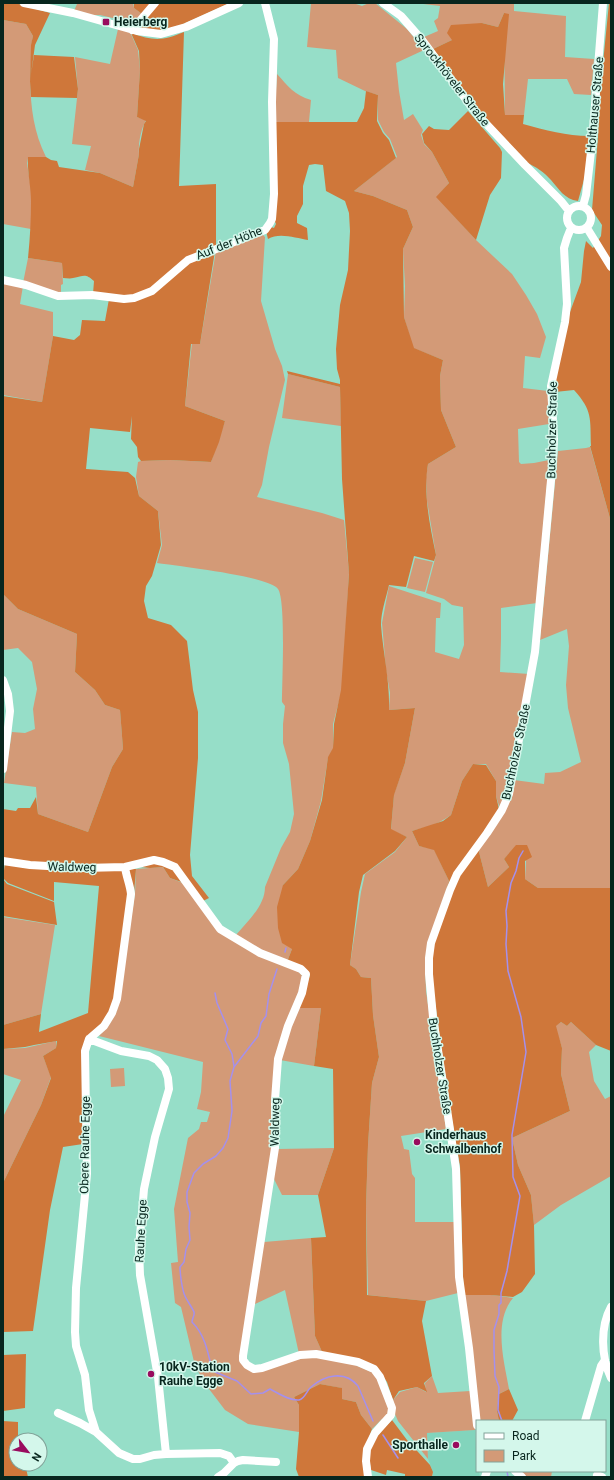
<svg xmlns="http://www.w3.org/2000/svg" width="614" height="1480" font-family="Roboto,sans-serif">
<style>
.built{fill:#82d4bc}
.green{fill:#d39a77}
.forest{fill:#cf773a}
.lines{fill:none;stroke-linecap:round;stroke-linejoin:round}
.stream{stroke:#a590ec;stroke-width:1.5}
.minor{stroke:#fff;stroke-width:8}
.poi-dot{fill:#990b5e;stroke:#d4f7eb;stroke-width:1.5}
.labels{text-anchor:middle;dominant-baseline:central;stroke-width:3;stroke-linejoin:round;paint-order:stroke}
.poi-label{font-size:12px;font-weight:bold;fill:#08261e;stroke:#d4f7eb;text-anchor:start}
.street-label{font-size:12px;fill:#08261e;stroke:#d4f7eb}
</style>
<rect width="100%" height="100%" fill="#96dec8"/>
<!-- built -->
<path class="built" d="M475,1430L477,1471H479L480,1477H433V1472L428,1459L427,1433Z"/>
<!-- green -->
<path class="green" d="M84,3H133L134,8L142,14L134,23L100,15H91L74,11L77,4Z
M311,3H353L362,6L369,3H375L407,29L424,50L396,63L399,91L404,120L413,114L423,130L421,135L424,144L432,152L449,183L437,197L476,240L512,274L526,295L537,314L546,337L540,358L525,356L523,388L548,391L549,424L518,429L519,462L521,464L534,463L549,460L537,603L501,608V638L500,672L529,674L509,783L500,809L496,796V781L486,764H473L462,781L451,815C444,820 436,824 428,827C422,828 418,829 412,831L419,846L434,849L449,881L428,945L425,960L426,991L446,1129L401,1136L404,1149L409,1150L412,1174L415,1178V1222H454L458,1293L426,1301L368,1295L366,1207L368,1145L372,1083L379,1057L373,1015L371,978L361,977L356,969L350,965L361,892L365,874L395,852L407,837L391,830L394,794L405,763L415,708L389,710L390,693L386,670L382,623L389,586L441,603L440,618H436L435,652L459,659L464,645L463,607L452,605L444,599L426,593L436,555L427,501L426,477L428,464L456,447L441,410L440,376L443,360L413,348L404,317L405,286L403,249L413,227L407,210L373,196L354,191L397,157L390,139L384,132L378,120V95L365,91L338,78L336,50L307,47Z
M415,3H514V11L566,16L565,57L594,59L591,95L574,94L567,79H528L524,115H505L504,13L498,27L482,23L452,40L433,49L424,37L438,31L434,21L438,18L440,6Z
M3,20L26,24L33,36C31,44 31,52 31,60C29,94 31,127 46,157L28,158L27,163L31,189V229L3,224Z
M118,29L130,32L138,50L140,70L137,117L146,120C141,129 138,144 139,154L133,187L100,173L85,170L91,146L72,144L78,89L75,57L110,64Z
M277,74C288,86 294,95 311,100L309,122H274Z
M262,234L265,237L261,301L275,349L282,366L285,380L269,447L262,485L257,497L322,513L344,520L349,573L347,609L342,690L333,724V749L328,758L321,801L310,841L298,869L283,885L292,949L287,962L263,952L235,936C247,922 265,906 265,887L281,848L290,832L294,814L289,764L283,743V724L285,706L282,702C282,683 286,600 278,589C269,576 177,566 157,563L162,545L158,511L139,496L136,477L138,462L141,461L170,460L211,462L225,421L185,406L192,343L200,344L216,251Z
M28,258L62,263L63,284L61,285V295L23,283Z
M3,281L23,286L20,304L53,312V336L42,402L3,395Z
M288,374L340,387L341,426L282,418Z
M590,447L611,522V888H538L525,879L527,845L516,846L504,859L509,867L488,887L478,848L514,780L544,784L545,773L560,772L581,762L568,708L566,685L569,646L567,629L540,640L558,451L586,448Z
M415,558L433,562L425,592L407,588Z
M3,594L18,609L77,634L75,672L95,690L105,705L120,710L123,749L112,767L88,832L38,814L36,787L4,783L12,732L25,733L35,729L33,709L37,689L32,662L18,648L3,650Z
M163,867L170,878L188,885L219,930L298,971L304,978L282,1038L272,1154L243,1338L248,1370L311,1356L344,1360L376,1374L389,1408L388,1413L383,1420L382,1419L372,1429L361,1415L356,1402L342,1399L341,1388L320,1384L294,1397L299,1405V1432L248,1424L225,1410L206,1385L195,1366L181,1307L175,1303L171,1263L178,1262L174,1209L188,1138L199,1129L201,1122H207L210,1112L197,1109L201,1092L203,1062L99,1036L111,1022L117,1011L135,894L136,869Z
M3,917L55,925L41,1014L3,1025Z
M299,1008H321L314,1066L280,1060L285,1039Z
M561,1022L567,1026L571,1022L596,1045L589,1052L594,1081L605,1099L611,1096V1176L561,1205L534,1225L531,1195L518,1165L512,1138L570,1111L561,1074L562,1048L555,1026Z
M56,1041V1048L43,1056L51,1077L41,1105L3,1183V1117L21,1080L3,1074V1049L25,1048Z
M124,1068L125,1086L111,1087L110,1069Z
M334,1148L318,1195H282L273,1177L278,1149Z
M311,1238L315,1336L323,1354H299L285,1290L253,1305L264,1242Z
M464,1295H491L513,1298C493,1322 504,1361 509,1389L499,1394L497,1411L499,1421H480Z
M432,1376L438,1393L470,1391L475,1430L427,1433L428,1459L398,1421L395,1414L393,1400L400,1392L417,1387L426,1392L425,1383Z
M518,1471H552L551,1477H518Z"/>
<!-- forest -->
<path class="forest" d="M3,3H15L50,13L35,45L30,82L31,45L33,36L26,24L3,20Z
M134,3H230L170,30H147L140,27L142,14L134,8Z
M609,3H611V522L590,446H591C590,419 593,411 574,390L555,392V376L570,312L581,282L584,251L586,241L593,248L601,236L602,225L592,210L598,137L599,103Z
M504,13L509,14L503,84L505,115H524L523,124C545,130 567,136 589,136L585,176L578,201C564,199 559,189 551,180C545,173 535,166 527,163L485,119L433,49L452,40L447,33L451,25L482,23L498,27Z
M184,32L179,186L216,184V246L152,288L134,296L93,294L94,281C85,273 84,276 73,278C70,279 66,278 63,278L62,263L28,258C30,239 31,220 31,201C31,187 27,170 28,157H46L51,160L57,161L59,167L100,173L133,187L139,154V149L144,124L146,121L137,117L140,70L139,51L131,33C153,41 163,41 184,32Z
M34,55L74,57L78,89L77,98L31,97L30,81Z
M366,91L378,95L377,121L383,133L389,140L396,158L354,191L373,196L407,210L413,227L403,249L404,317L414,348L443,360L440,376L441,410L456,447L428,464C423,494 430,526 436,555L434,561L414,556L406,587L389,585C386,598 381,612 381,625C383,653 390,681 389,710L415,708L405,763L394,795L391,829L407,837L395,851L363,875L359,892L350,965L356,969L361,977L371,978L373,1015L379,1057L372,1083L368,1145L366,1207L367,1295L426,1301L422,1321L432,1376L424,1383L427,1392L417,1387L399,1391L393,1400L387,1382L377,1367L323,1354L315,1336L311,1238L326,1237L318,1195L334,1148L333,1069L314,1066L321,1008H299L310,975L287,962L292,949L282,943L278,928L277,907L283,885L298,869L310,841L322,800L328,757L333,748L334,724L341,690L349,574L342,479L340,387L288,374L287,371L340,384V380L337,369L336,349L340,305L348,270L350,231L349,213L345,201L326,191L323,165L315,164L309,165L303,186V204L297,216V223L307,228L308,240C296,238 279,232 268,239L266,231L271,227L274,228L276,224L274,219V122H357L364,108Z
M468,111L500,148L502,152L501,178L490,195L476,240L436,197L449,183L432,152L424,143L422,134L429,126L434,129L449,130Z
M215,251L200,344H191L185,406L225,421L219,442L211,462L170,460L141,461L138,457L137,447L131,439L132,416L130,432L90,428L86,469L128,472L135,478L139,496L158,511L161,545L152,576L146,586L144,601L148,618L171,625L187,641L193,690L198,712V758L190,855L192,876L209,898L201,902L190,885L170,878L163,867L150,868L122,865L83,867L3,860V809L16,811L18,808H30L36,797L38,814L88,832L112,767L123,749L120,710L105,705L95,690L75,672L77,634L18,609L3,594V396L42,402L53,336L74,340L80,335L82,320L105,321L109,299H141L188,262Z
M473,764L486,765L496,781V796L499,809L478,848L488,887L509,867L504,859L516,845H527L532,857L525,861V879L538,888H611V1051L596,1045L571,1022L567,1026L561,1022L556,1026L562,1048L561,1074L570,1111L512,1138L518,1165L531,1195L534,1225L535,1274L522,1292L513,1297L490,1295H464L463,1276L460,1166L448,1096L431,972L434,926L449,881L434,850L419,846L412,831L443,821L451,815L462,781Z
M5,863L102,869H136L134,894L117,1011L111,1022L82,1049L83,1144L63,1147L50,1210L33,1331L3,1332V1183L41,1105L51,1078L43,1056L56,1048L57,1041L34,1045L25,1047L3,1049V1025L41,1014L39,1032L88,1013L99,886L54,882V901L8,883L3,878Z
M3,879L7,884L54,902L57,925L3,916Z
M26,1354L25,1408L3,1411V1355Z
M320,1384L342,1388V1399L356,1402L361,1415L372,1429L365,1449L367,1477H299L296,1469L299,1432V1405L294,1397Z
M509,1389L518,1410L512,1421H499L497,1411L499,1394Z
M392,1420L407,1440L430,1465L433,1472L432,1477H405V1474L387,1470L386,1475L371,1470L368,1452L372,1441Z
M3,1421L18,1422V1440H16V1464H25L28,1477H4Z"/>
<g class="lines">
<!-- stream -->
<path class="stream" d="M285,952L286,948
M277,969L269,994L266,1016L261,1023L258,1036L234,1067L230,1081L232,1111L228,1138L223,1148L216,1156L203,1164L194,1173L187,1192V1202L190,1213L189,1227L190,1240L186,1249L184,1262L180,1267C180,1273 182,1290 185,1296C186,1299 193,1309 194,1312C195,1315 192,1319 192,1322C205,1335 208,1352 212,1370L215,1372L237,1381L251,1394L263,1393L270,1389C278,1393 289,1401 299,1400C305,1399 307,1390 311,1387C325,1375 345,1370 358,1386L373,1421
M215,993L217,1003L228,1029L225,1040L232,1054L234,1066
M502,1421L498,1410L499,1387L495,1376L494,1350V1330L499,1314V1305L501,1303V1293L507,1271L520,1196L513,1177L512,1135L526,1052L521,1017L508,971L506,944L507,926L506,911L511,883L516,871L519,858L523,851
M383,1435L398,1458
M507,1471L508,1477"/>
<!-- minor -->
<path class="minor" d="M24,3L73,13L137,31L161,34L186,27L239,3
M383,3L401,16L422,40L476,113L525,165L561,201L569,211
M132,30L155,3
M567 218a12 12 0 1 1 24 0a12 12 0 1 1-24 0Z
M583,206L586,195L592,143L603,3
M587,228L611,267
M3,280L26,285L58,296L92,295L124,299L134,298L152,291L188,260L265,230L270,223L272,219L274,194L272,102L274,39L265,3
M3,680L8,694L10,711L3,769
M3,861L30,865L83,868L125,867L154,860L163,862L175,867L220,929L260,953L301,969L306,974L302,993L288,1026L278,1059L275,1100V1148L243,1356V1360L247,1365L254,1369L262,1368L300,1355L316,1354L358,1362L374,1369L380,1377L392,1408L391,1415L375,1433L367,1449L366,1461L368,1477
M125,867C126,876 130,884 131,894L117,999L112,1013L104,1026L89,1039L85,1051L87,1174L76,1288L75,1332L76,1346L85,1375L89,1410L96,1432L119,1453L133,1459H140L154,1455L166,1454L220,1453L229,1456L234,1463
M89,1039L121,1051L149,1056L157,1060L165,1069L168,1078L169,1089L155,1137L144,1189L139,1248L140,1275L158,1377L166,1454
M611,1307C600,1327 601,1357 611,1378
M58,1413L80,1423L96,1432
M585,1421L601,1366L605,1360
M477,1425L469,1348L459,1277L456,1169L433,1017L429,974V958L431,943L450,890L457,874L487,833L502,810L509,794L535,652L553,459L554,439L551,386L565,322L567,304L564,248L567,238L571,228
M515,1471L522,1477
M597,1475L602,1477
M218,1477L224,1473L234,1463L238,1461L243,1460L276,1462
M485,1477L487,1471"/>
</g>
<!-- markers -->
<g class="poi-dot">
<rect x="102" y="18" width="8" height="8" rx="2"/>
<circle cx="417" cy="1142" r="4"/>
<circle cx="151" cy="1374" r="4"/>
<circle cx="456" cy="1445" r="4"/>
</g>
<g class="labels">
<!-- poi labels -->
<g class="poi-label">
<text x="114" y="22">Heierberg</text>
<text x="425" y="1135">Kinderhaus<tspan x="425" dy="14">Schwalbenhof</tspan></text>
<text x="159" y="1367">10kV-Station<tspan x="159" dy="14">Rauhe Egge</tspan></text>
<text x="448" y="1445" text-anchor="end">Sporthalle</text>
</g>
<!-- street labels -->
<g class="street-label">
<text transform="translate(452 80) rotate(52)">Sprockhöveler Straße</text>
<text transform="translate(595 105) rotate(-85)">Holthauser Straße</text>
<text transform="translate(229 243) rotate(-22)">Auf der Höhe</text>
<text transform="translate(552 430) rotate(-89)">Buchholzer Straße</text>
<text transform="translate(516 752) rotate(-78)">Buchholzer Straße</text>
<text transform="translate(72 867) rotate(1)">Waldweg</text>
<text transform="translate(440 1066) rotate(81)">Buchholzer Straße</text>
<text transform="translate(275 1122) rotate(-89)">Waldweg</text>
<text transform="translate(85 1145) rotate(-89)">Obere Rauhe Egge</text>
<text transform="translate(141 1231) rotate(-87)">Rauhe Egge</text>
</g>
</g>
<!-- border -->
<rect width="614" height="1480" fill="none" stroke="#08261e" stroke-width="8"/>
<!-- legend -->
<rect x="476" y="1420" width="130" height="52" fill="#d4f7eb" stroke="#82a399"/>
<rect x="484" y="1433" width="20" height="6" fill="#ffffff" stroke="#82a399"/>
<text x="512" y="1440" font-size="12" fill="#08261e">Road</text>
<rect x="484" y="1450" width="20" height="12" fill="#d39a77" stroke="#82a399"/>
<text x="512" y="1460" font-size="12" fill="#08261e">Park</text>
<!-- north arrow -->
<g transform="translate(28 1452) rotate(121)"><circle r="19" fill="#d4f7eb" stroke="#82a399"/>
<path d="M0-3L7 15L0 10L-7 15Z" fill="#990b5e"/>
<text y="-6" font-size="11" font-weight="bold" text-anchor="middle" fill="#08261e">N</text>
</g>
</svg>
